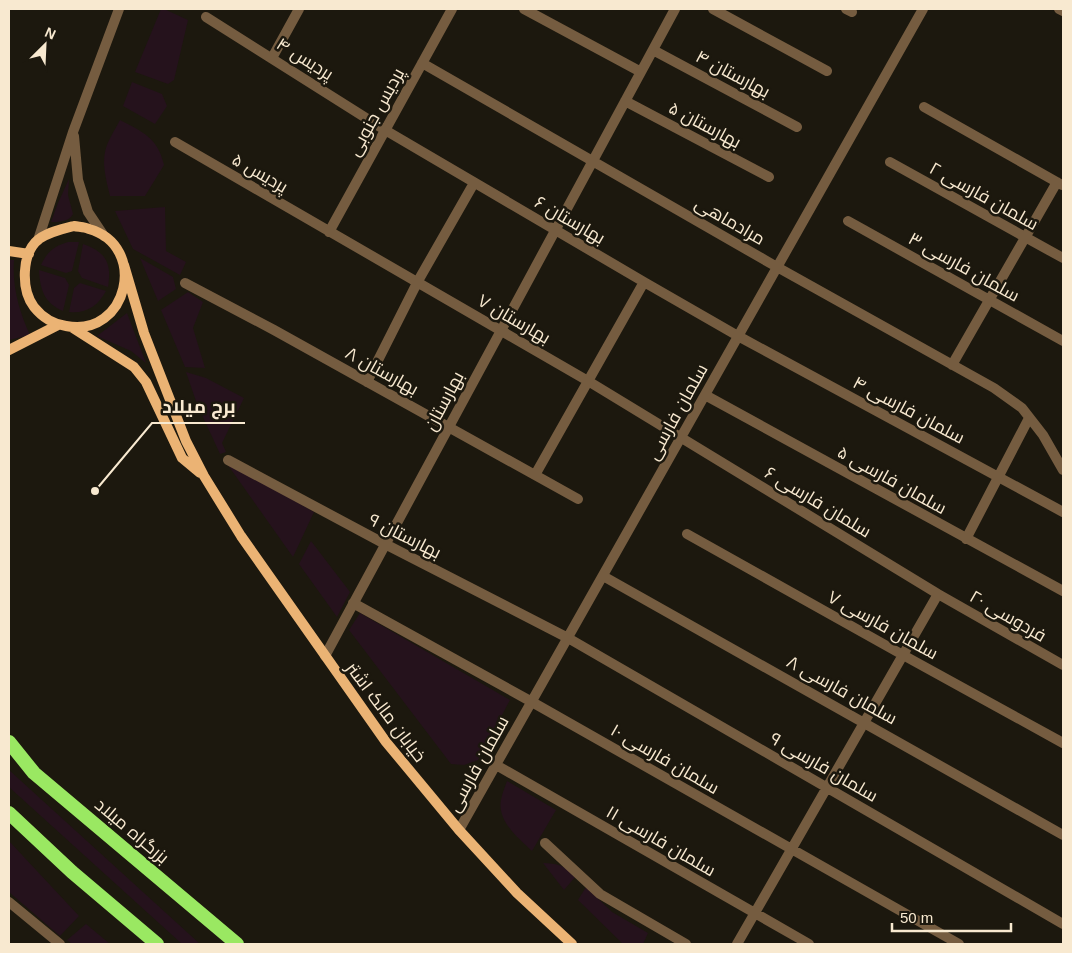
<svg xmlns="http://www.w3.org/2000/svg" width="1072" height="953" font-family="Helvetica,Cairo,sans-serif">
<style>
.green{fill:#25121c}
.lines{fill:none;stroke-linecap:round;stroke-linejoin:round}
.minor{stroke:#755c40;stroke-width:10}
.tertiary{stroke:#755c40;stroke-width:10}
.secondary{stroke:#ebb374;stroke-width:10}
.trunk{stroke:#9ae862;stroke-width:14}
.labels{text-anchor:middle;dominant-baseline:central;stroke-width:5;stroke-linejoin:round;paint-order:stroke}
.street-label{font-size:18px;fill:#f8e9d0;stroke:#1c180e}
.leader{fill:none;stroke:#f8e9d0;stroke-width:2}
.callout-dot{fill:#f8e9d0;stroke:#1c180e;stroke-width:2}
.callout-label{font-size:19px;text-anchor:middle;font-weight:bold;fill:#f8e9d0;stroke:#1c180e;stroke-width:5;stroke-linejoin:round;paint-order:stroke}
</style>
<rect width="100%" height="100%" fill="#1c180e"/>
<!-- green -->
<path class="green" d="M161,9H164L188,20L174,80L168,84L135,72Z
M132,82L162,94L167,106L155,124L123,106Z
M120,120C143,132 158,138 164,165L145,196H110C107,183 102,166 105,152C107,141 115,130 120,120Z
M69,179L68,195L73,214C69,222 59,222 51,222L58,203Z
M165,207L166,251L186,262L180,275L133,249L115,211Z
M68,242H79L72,271L66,273L41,265C47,252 54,246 68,242Z
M83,244C106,252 112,263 108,287L82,278L78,271Z
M140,258L173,277L176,289L158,301Z
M9,260H14C12,286 19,311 30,335L9,340Z
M39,270L65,278L69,285L63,311C44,303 40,289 39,270Z
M80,283L106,291C98,306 86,314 69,312L74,288Z
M188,292L203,302L193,328L205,368L185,367L161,310Z
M127,313L146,363L131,351L97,336Z
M186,372L206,378L244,398L222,443L226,452L220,454L197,404Z
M225,461L314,512L293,557Z
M311,541L350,592L337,617L299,564Z
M360,613L510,700L478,760L464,765L451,764L349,630Z
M9,770L200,944H182L9,787Z
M507,781L556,810L532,851C518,838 497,821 501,800C502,793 505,787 507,781Z
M9,841L79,916L60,936L9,892Z
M543,863C557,863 565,866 576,876L564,890Z
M586,887L612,912L648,933L643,944H623L578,900Z
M86,924L110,944H72L67,940Z"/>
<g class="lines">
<!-- minor -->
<path class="minor" d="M524,9L641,72
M713,9L827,71
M846,9L852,12
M1059,9L1063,11
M206,17L385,130L644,282L738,336L1063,512
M653,50L797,127
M272,58L299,9
M422,63L777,267L994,388L1022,408L1043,435L1063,470
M625,101L769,177
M924,107L1062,185
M175,142L588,381L938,594L1063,665
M890,162L1063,258
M848,221L1063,341
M329,232L452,9
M185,283L274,330L578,499
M952,365L1057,182
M367,382L418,281L474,183
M705,395L1063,591
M228,460L385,544L568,638L1063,924
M535,475L644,282
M687,534L903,655L1063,743
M966,539L1029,418
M603,576L1063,835
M353,603L532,702L959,944
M325,656L675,9
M496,765L809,944
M459,830L923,9
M545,843L600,894L686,944
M9,902L60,944
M737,944L938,594"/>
<!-- tertiary -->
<path class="tertiary" d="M74,136L78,180L88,212L104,236
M38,240L73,132L119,9"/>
<!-- secondary -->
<path class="secondary" d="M74,226C79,227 85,227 89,229C149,246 128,338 66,326C53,324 42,317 34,307C21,290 21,253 39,239C49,232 62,229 74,226Z
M9,251L29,254
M124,265L144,333L186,441L204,476L241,536L386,742L459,830L517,893L572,944
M73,328L134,367L146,382L182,458L200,473
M9,350L58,325"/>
<!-- trunk -->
<path class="trunk" d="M9,742L34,773L237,944
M9,813L72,872L157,944"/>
</g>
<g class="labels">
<!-- street labels -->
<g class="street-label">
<text transform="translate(305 59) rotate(32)">پردیس ۴</text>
<text transform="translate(733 74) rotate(28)">بهارستان ۴</text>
<text transform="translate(376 112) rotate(-61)">پردیس جنوبی</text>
<text transform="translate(705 125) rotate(28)">بهارستان ۵</text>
<text transform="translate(260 173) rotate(30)">پردیس ۵</text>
<text transform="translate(984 196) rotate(29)">سلمان فارسی ۲</text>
<text transform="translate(570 220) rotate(30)">بهارستان ۶</text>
<text transform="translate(730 221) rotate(30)">مرادماهی</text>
<text transform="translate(964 267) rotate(29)">سلمان فارسی ۳</text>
<text transform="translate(514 319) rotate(30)">بهارستان ۷</text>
<text transform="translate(382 371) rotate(29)">بهارستان ۸</text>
<text transform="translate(444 401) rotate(-62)">بهارستان</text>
<text transform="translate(909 410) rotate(28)">سلمان فارسی ۴</text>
<text transform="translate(677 412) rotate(-61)">سلمان فارسی</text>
<text transform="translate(892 480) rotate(29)">سلمان فارسی ۵</text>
<text transform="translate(818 502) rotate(31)">سلمان فارسی ۶</text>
<text transform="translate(405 536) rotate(27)">بهارستان ۹</text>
<text transform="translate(1008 616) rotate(30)">فردوسی ۲۰</text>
<text transform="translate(883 625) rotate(29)">سلمان فارسی ۷</text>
<text transform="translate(842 690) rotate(29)">سلمان فارسی ۸</text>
<text transform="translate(386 712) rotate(53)">خیابان مالک اشتر</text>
<text transform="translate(665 759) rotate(30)">سلمان فارسی ۱۰</text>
<text transform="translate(478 764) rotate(-61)">سلمان فارسی</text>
<text transform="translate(824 767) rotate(30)">سلمان فارسی ۹</text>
<text transform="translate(132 831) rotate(40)">بزرگراه میلاد</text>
<text transform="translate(661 841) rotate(30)">سلمان فارسی ۱۱</text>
</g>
</g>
<!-- callouts -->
<path class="leader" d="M95 491L152 423H245"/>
<circle class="callout-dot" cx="95" cy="491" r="5"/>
<g class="callout-label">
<text x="199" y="413">برج میلاد</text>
</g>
<!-- border -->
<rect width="1072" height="953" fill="none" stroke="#f8e9d0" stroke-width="20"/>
<!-- north arrow -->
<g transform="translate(45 45) rotate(24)" stroke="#1c180e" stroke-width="4" paint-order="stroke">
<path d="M0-4L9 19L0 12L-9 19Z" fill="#f8e9d0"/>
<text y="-8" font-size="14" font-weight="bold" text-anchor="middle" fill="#f8e9d0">N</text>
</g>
<!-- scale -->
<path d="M892 923v8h119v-8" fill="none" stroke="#f8e9d0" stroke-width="2.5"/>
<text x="900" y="923" font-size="15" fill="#f8e9d0" stroke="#1c180e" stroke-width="4" paint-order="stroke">50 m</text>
</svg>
